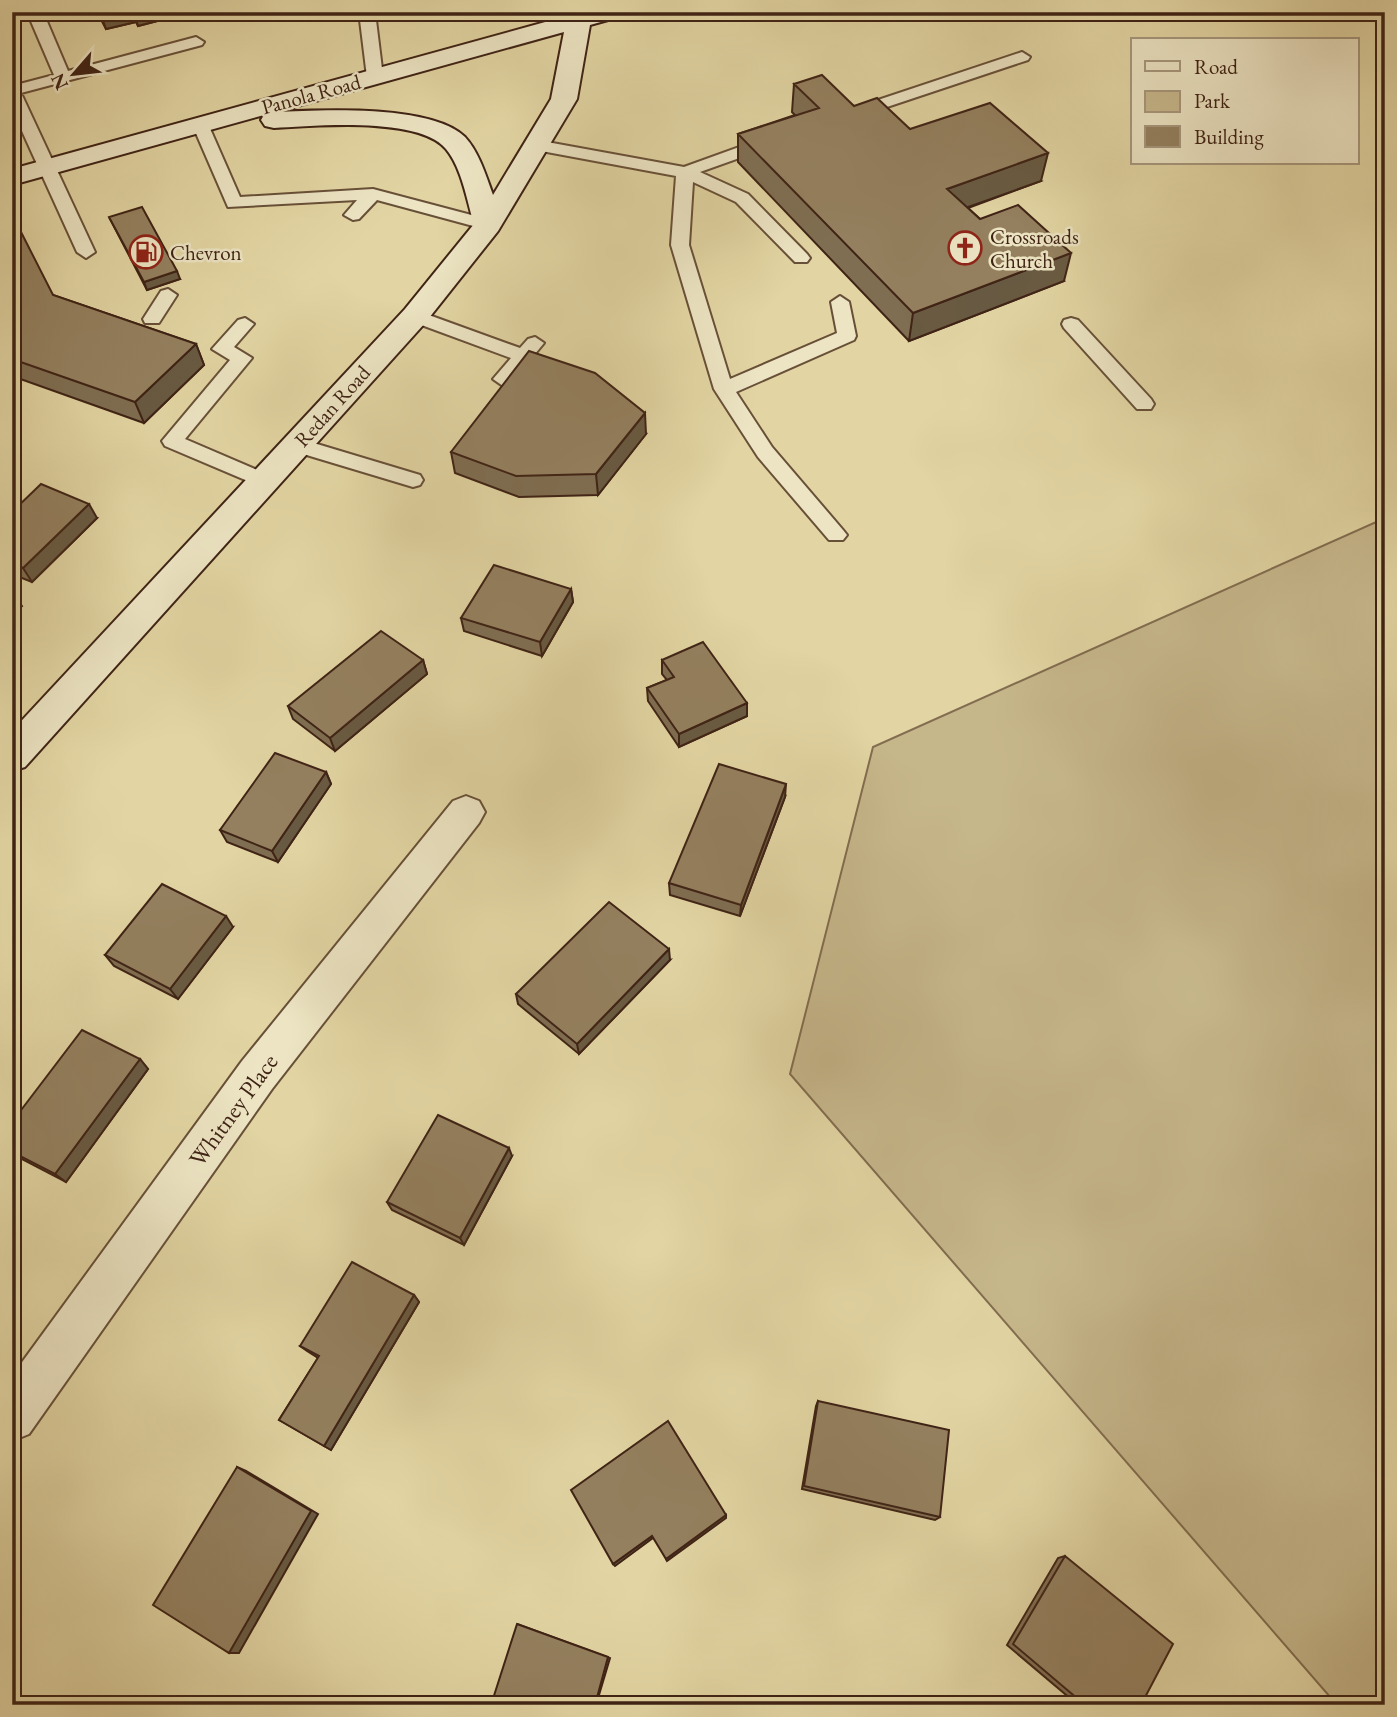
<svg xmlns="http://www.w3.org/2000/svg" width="1397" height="1717" font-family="'EB Garamond',serif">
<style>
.green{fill:#c6b78b;stroke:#826d50;stroke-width:2}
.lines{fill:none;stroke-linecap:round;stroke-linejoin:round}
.service-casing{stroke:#685038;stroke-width:4}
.minor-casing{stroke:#685038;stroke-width:4}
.secondary-casing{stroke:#3f2315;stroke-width:4}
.service{fill:#ece4c3;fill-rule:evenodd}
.minor{fill:#ece4c3;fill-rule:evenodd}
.secondary{fill:#ece4c3;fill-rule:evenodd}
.wall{fill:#7f6e52;stroke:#3f2315;stroke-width:2}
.shaded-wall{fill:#685a42;stroke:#3f2315;stroke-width:2}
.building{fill:#94805f;stroke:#3f2315;stroke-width:2}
.labels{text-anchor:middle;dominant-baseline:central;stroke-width:5;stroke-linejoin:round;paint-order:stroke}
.far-street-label{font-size:21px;fill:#3f2315;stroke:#ece4c3}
.far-poi-label{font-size:21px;fill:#3f2315;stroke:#ece4c3;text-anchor:start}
.street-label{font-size:24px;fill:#3f2315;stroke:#ece4c3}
</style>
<rect width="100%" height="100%" fill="#e2d5a3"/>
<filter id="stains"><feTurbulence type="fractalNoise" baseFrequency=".00286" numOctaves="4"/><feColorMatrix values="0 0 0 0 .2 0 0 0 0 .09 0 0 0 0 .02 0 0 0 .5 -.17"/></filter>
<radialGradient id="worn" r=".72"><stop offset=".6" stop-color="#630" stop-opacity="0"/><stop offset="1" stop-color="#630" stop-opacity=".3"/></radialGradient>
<!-- green -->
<path class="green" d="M1385,518V1705H1337L790,1074L873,747Z"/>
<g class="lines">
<defs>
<path id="service" d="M27,12H43L68,71L196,37L204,42L202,45L21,93L95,252L86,258L77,252L12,109V86L54,75Z
M359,12H375L383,77L381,80H369L367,77Z
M1022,52L1030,57L1028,60L851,119L843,114L845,111Z
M200,119L208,124L240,197L373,189L494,221L497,225L488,230L377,200L359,219L353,220L344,215L357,200L228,207L192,124Z
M767,137L775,142L773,146L700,172L748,194L807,254L810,258L807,262H795L736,202L693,182L689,245L730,379L837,333L831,302L840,296L849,302L856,336L854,340L736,392L772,447L843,530L847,535L843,540H829L758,457L714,389L671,245L676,176L536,150L528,145L536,140L684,167Z
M168,289L177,295L159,323H145L143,319L161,291Z
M415,310L520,348L528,339L535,337L544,343L510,384L503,386L493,379L511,358L408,320L406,316Z
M245,318L254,324L234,347L252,358L185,439L271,476L274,481L271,486L264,488L165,446L162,441L230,360L212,349L238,320Z
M1071,318L1078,320L1151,399L1154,404L1151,409H1137L1064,328L1062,324L1064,320Z
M297,438L420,475L423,480L420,485L413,487L290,450L287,445Z"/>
<path id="minor" d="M466,796L479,801L485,812L479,823L272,1089L29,1434L12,1441V1376L242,1061L453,801Z"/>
<path id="secondary" d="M568,12H622L619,17L590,25L577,99L498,231L425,323L25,767L12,771V731L405,309L474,224C467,201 462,168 446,149C419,116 313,126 274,128L265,126L261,120L264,115L12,185V169L567,16ZM564,32L551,99L493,195C486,176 479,152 465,137C431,104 321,110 276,112Z"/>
</defs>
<!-- service casing -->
<use href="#service" class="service-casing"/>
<!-- minor casing -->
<use href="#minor" class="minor-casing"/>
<!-- secondary casing -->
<use href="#secondary" class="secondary-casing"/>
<!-- service -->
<use href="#service" class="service"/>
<!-- minor -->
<use href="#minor" class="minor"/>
<!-- secondary -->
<use href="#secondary" class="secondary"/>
</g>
<!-- wall -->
<path class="wall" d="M97,12H192L138,26L136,22L106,29Z
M794,84L854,106L910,129L1041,181L968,208L980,219L1064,281L909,341L738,162V134L795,115L792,112Z
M109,217L180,279L147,290Z
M12,235L53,295L196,344L204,365L144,423L12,376Z
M646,434L598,495L519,497L455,473L451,452Z
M12,512L97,518L32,582L12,574Z
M571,589L573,602L542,656L464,631L461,618Z
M423,660L427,674L335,751L293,719L288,706Z
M662,660L747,703V716L679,747L648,701L647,688L667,680L662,674Z
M326,772L331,784L278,862L227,842L220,830Z
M785,797L740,916L670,895L669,883Z
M233,927L178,999L114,966L105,955Z
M670,960L579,1054L518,1004L516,994Z
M140,1059L148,1069L66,1182L12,1154V1122Z
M512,1156L464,1245L392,1210L387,1202Z
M414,1295L419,1302L331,1450L279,1420L318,1358L307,1351L300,1346Z
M818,1401L940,1517L935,1520L802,1489L816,1406Z
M1065,1556L1141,1705H1078L1007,1645L1058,1558Z"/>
<!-- shaded-wall -->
<path class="shaded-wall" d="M100,12H133L136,22L106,29Z
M134,12H192L138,26Z
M1048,153L1041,181L943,216L947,189Z
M1071,253L1064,281L909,341L913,313Z
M177,271L180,279L147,290L144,282Z
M196,344L204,365L144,423L135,402Z
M645,413L646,434L598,495L596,474Z
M89,504L97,518L32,582L23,568Z
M571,589L573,602L542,656L540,642Z
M12,592L22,606L12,615Z
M423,660L427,674L335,751L330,738Z
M747,703V716L679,747V734Z
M326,772L331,784L278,862L272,851Z
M786,784L785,797L740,916L741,905Z
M226,916L233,927L178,999L170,989Z
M669,949L670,960L579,1054L577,1044Z
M140,1059L148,1069L66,1182L55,1174Z
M509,1148L512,1156L464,1245L460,1238Z
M414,1295L419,1302L331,1450L324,1446Z
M237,1467L246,1471L318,1514L239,1653H229Z
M726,1515V1518L667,1561L666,1559Z
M652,1536L653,1538L615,1566L613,1564Z
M517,1624L610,1658L596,1705H595Z"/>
<!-- building -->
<path class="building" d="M822,75L854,106L877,98L910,129L990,103L1048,153L947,189L980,219L1018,205L1071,253L913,313L738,134L819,108L794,84Z
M142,207L177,271L144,282L109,217Z
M21,232L53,295L196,344L135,402L12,359V235Z
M529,351L595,373L645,413L596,474L516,476L451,452Z
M41,484L89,504L23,568L12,563V512Z
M494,565L571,589L540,642L461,618Z
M381,631L423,660L330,738L288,706Z
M703,642L747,703L679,734L647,688L674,677L662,660Z
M275,753L326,772L272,851L220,830Z
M719,764L786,784L741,905L669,883Z
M162,884L226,916L170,989L105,955Z
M609,902L669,949L577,1044L516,994Z
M82,1030L140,1059L55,1174L12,1152V1122Z
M438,1115L509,1148L460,1238L387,1202Z
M352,1262L414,1295L324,1446L279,1420L319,1356L300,1346Z
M818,1401L949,1430L940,1517L804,1486Z
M668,1421L726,1515L666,1559L652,1536L613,1564L571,1490Z
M237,1467L311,1511L229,1653L153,1605Z
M1065,1556L1173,1644L1141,1705H1085L1013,1644Z
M517,1624L608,1657L595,1705H491Z"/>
<!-- icons -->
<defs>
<symbol id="church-ring" viewBox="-11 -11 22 22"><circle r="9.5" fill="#ece4c3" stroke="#8f2418" stroke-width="1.5"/><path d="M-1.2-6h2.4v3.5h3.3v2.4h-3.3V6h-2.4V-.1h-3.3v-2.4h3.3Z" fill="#8f2418"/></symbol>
<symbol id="fuel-ring" viewBox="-11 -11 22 22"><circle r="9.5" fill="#ece4c3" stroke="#8f2418" stroke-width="1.5"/><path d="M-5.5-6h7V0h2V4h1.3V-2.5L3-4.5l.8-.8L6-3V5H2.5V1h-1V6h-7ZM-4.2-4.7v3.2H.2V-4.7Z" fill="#8f2418"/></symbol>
</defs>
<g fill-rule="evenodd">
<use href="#church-ring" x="946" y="229" width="38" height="38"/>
<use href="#fuel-ring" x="127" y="233" width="38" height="38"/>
</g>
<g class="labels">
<!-- far-street labels -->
<g class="far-street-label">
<text transform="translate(311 94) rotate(-15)">Panola Road</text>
<text transform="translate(332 406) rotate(-48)">Redan Road</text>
</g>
<!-- far-poi labels -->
<g class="far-poi-label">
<text x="990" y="236">Crossroads<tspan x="990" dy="24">Church</tspan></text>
<text x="170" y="252">Chevron</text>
</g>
<!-- street labels -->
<g class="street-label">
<text transform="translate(233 1110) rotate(-54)">Whitney Place</text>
</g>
</g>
<!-- margin -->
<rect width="1397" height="1717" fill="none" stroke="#e2d5a3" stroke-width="42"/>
<rect x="14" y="14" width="1369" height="1689" fill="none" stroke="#3f2315" stroke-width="3.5"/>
<rect x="21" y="21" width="1355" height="1675" fill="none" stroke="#3f2315" stroke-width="2"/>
<!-- legend -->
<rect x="1131" y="38" width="228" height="126" fill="#ece4c3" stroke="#a7977d" stroke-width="2"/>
<rect x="1145" y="61" width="35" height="10" fill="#ece4c3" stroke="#a7977d" stroke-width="2"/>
<text x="1194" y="74" font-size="21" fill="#3f2315">Road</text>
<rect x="1145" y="91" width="35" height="21" fill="#c6b78b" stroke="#a7977d" stroke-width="2"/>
<text x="1194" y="108" font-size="21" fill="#3f2315">Park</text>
<rect x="1145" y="126" width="35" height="21" fill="#94805f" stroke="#a7977d" stroke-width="2"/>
<text x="1194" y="144" font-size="21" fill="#3f2315">Building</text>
<!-- north arrow -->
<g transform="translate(74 74) rotate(242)" stroke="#ece4c3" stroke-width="5" paint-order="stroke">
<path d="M0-5L12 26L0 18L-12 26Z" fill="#3f2315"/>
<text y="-10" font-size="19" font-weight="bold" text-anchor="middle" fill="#3f2315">N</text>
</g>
<rect width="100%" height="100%" filter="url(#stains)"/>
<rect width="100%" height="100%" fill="url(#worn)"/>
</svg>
